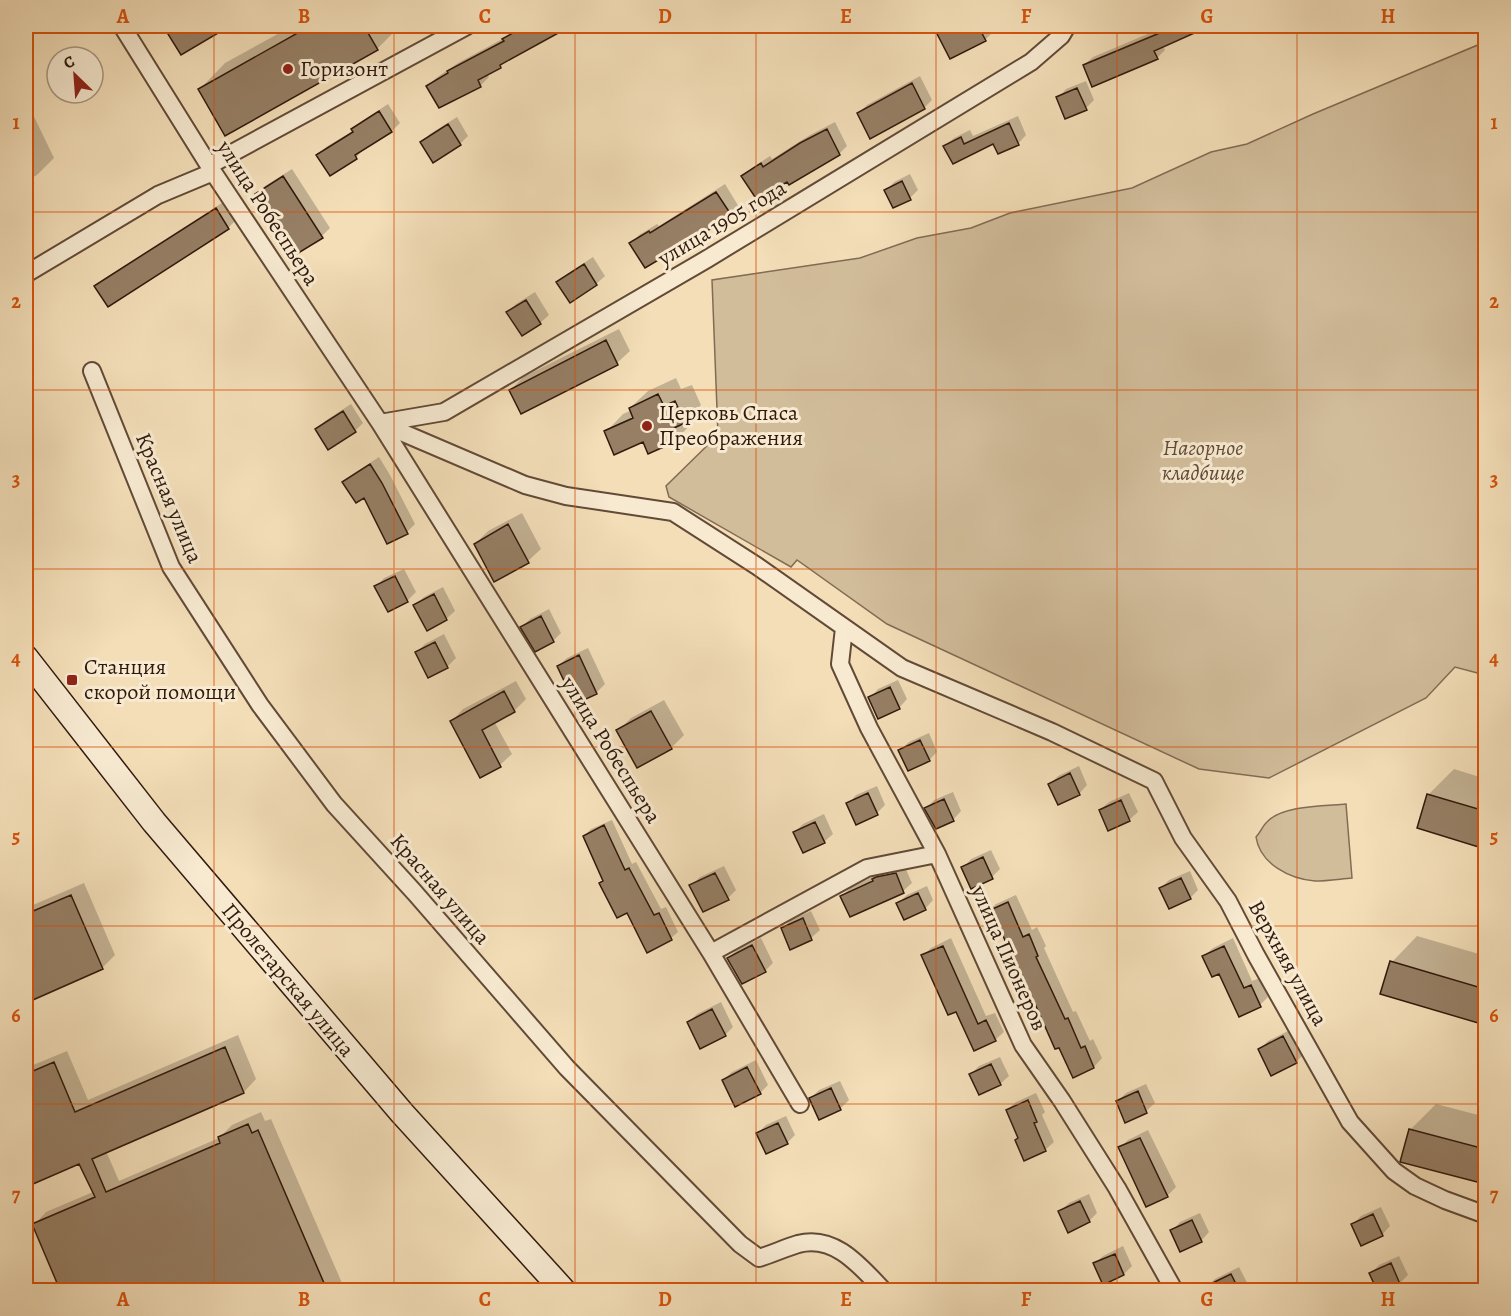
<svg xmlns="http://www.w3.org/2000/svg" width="1511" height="1316" font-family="Alegreya,serif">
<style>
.green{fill:#d2bd9b;stroke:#826b54;stroke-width:1.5}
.shadow{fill:#0003}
.building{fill:#967f65;stroke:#31190c;stroke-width:1.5}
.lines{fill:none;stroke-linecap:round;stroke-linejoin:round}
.minor-casing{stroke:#624a37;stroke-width:20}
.secondary-casing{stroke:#31190c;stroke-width:27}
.minor{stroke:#f7ead1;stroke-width:16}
.secondary{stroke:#f7ead1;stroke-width:24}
.grid{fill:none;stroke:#d6530c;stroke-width:1.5;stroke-opacity:0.55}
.poi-dot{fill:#8f2418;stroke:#f7ead1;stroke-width:2}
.labels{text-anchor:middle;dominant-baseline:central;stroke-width:6;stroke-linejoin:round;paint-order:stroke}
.poi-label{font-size:22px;fill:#31190c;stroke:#f7ead1;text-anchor:start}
.street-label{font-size:22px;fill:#31190c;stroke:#f7ead1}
.park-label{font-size:22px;font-style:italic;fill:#614a37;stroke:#f7ead1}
.neatline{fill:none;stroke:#d6530c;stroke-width:2}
.grid-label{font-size:20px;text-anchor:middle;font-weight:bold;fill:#d6530c}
</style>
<rect width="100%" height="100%" fill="#f3deb8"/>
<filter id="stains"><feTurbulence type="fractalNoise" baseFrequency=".00333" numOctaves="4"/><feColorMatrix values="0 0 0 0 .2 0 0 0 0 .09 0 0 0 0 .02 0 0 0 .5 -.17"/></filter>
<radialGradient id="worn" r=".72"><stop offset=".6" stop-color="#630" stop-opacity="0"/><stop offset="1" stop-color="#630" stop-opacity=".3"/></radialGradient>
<!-- green -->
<path class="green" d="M1485,42V675L1455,667L1426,698L1269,778L1199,769L887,624L797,560L791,567L669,497L666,486L718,435L712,280L860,258L917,238L971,228L1010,213L1132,188L1211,152L1247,144L1313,114Z
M1346,804L1352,878C1340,879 1327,881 1315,881C1290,879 1260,864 1256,837C1261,832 1263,825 1267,822C1282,805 1325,806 1346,804Z"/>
<!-- shadow -->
<path class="shadow" d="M165,26H223L215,33L182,53Z
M292,26H400L377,49L200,89L225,63Z
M522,26H569L507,60L500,66L487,74L489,77L480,86H428L436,78L458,63L506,37L512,31Z
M934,26H997L998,27L985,40L950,57Z
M1161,26H1207L1163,46L1165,50L1157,58L1084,65L1093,57L1162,28Z
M920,76L932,100L924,108L859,113L867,105Z
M1086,81L1094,100L1086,108L1058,98L1066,89Z
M26,100L54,158L37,175L26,181Z
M388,104L400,123L392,131L364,148L356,158L330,174L318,156L326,147L354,130L362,121Z
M1018,116L1026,135L1018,144L994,142L945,146L954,138L970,130L973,136Z
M457,117L468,136L460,144L422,142L430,134Z
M835,122L847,146L839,154L787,180L743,176L752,168L770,156L772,159L810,135Z
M292,169L330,228L322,236L296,253L257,194L265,186Z
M910,174L918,190L910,198L886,191L894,182Z
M725,184L739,207L731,215L631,244L639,235L657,224L659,226Z
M225,201L237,219L228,228L108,305L96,286L105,278Z
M593,257L605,276L596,284L558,282L567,274Z
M535,292L549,315L540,323L522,334L508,312L516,304Z
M619,329L630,351L617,363L511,390L523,377Z
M676,378L681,389L692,385L701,405L690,416L693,422L676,440H643L606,432L623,414L632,410L630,408L648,391Z
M351,404L363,423L355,431L317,429L325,421Z
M379,457L390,475L415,524L407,532L364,495L344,482L353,474Z
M522,513L541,549L528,561L495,580L475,544L488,531Z
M404,569L416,592L407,601L376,587L384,578Z
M443,587L455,611L446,619L415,605L424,597Z
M549,609L561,633L553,641L522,627L530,619Z
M444,634L456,658L448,666L429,676L417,652L425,644Z
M588,648L605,684L596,693L575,702L558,666L567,658Z
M898,680L907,699L899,708L870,698L878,689Z
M516,681L526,699L514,711L495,723L512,754L500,765L481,776L452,721L463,709Z
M664,700L684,735L671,748L618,731L631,718Z
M929,733L937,752L929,760L900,750L909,742Z
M1079,766L1087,785L1079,794L1050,784L1058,776Z
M1454,769L1486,779V847L1419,827L1428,795Z
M877,786L885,805L877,813L848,804L856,795Z
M953,792L961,811L953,820L926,809L934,800Z
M1129,793L1138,812L1129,820L1100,810L1109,802Z
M824,814L833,834L824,842L795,832L803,824Z
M612,820L632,864L636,862L661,909L666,907L678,932L671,938L647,951L628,911L604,880L584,836L591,829Z
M991,850L1000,869L992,877L963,868L971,859Z
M904,865L912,883L903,891L850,915L842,896L850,888L877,875L882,871Z
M724,866L736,890L728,898L691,886L700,877Z
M1190,871L1198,890L1190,898L1161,888L1169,880Z
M84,883L115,955L102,968L26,1001V908Z
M927,886L933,900L925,909L898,903L907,895Z
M1016,895L1032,930L1037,927L1046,946L1044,948L1073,1012L1076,1011L1090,1041L1093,1039L1102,1058L1094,1067L1073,1076L1002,929L987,912L996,904Z
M811,911L820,930L811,938L782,929L791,920Z
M1417,936L1486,956V1023L1382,993L1392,962Z
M761,938L773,963L765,971L728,958L737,950Z
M951,938L986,1016L995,1013L1004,1032L995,1040L957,1010L923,956L931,948Z
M1233,938L1252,981L1260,978L1268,997L1260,1005L1204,956L1213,948Z
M721,1002L733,1027L725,1035L689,1022L697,1014Z
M1292,1029L1304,1054L1296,1062L1259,1050L1268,1041Z
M238,1035L256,1079L244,1092L106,1151L119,1181L219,1138L232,1125L261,1112L265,1121L271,1119L345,1290H62L34,1225L46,1212L93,1192L80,1162L26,1185V1068L67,1051L88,1100Z
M1000,1057L1009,1076L1000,1084L971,1074L979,1066Z
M756,1060L768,1085L760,1093L723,1080L732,1072Z
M840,1081L849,1100L840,1109L811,1098L819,1090Z
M1146,1084L1155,1103L1146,1111L1126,1121L1117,1102L1126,1093Z
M1036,1093L1045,1112L1042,1115L1054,1142L1045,1150L1020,1137L1007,1110L1016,1102Z
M1436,1104L1486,1117V1183L1402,1161L1410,1130Z
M786,1116L795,1135L787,1143L758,1133L766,1125Z
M1148,1130L1176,1187L1167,1196L1120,1148L1128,1140Z
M1089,1194L1097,1213L1089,1221L1060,1211L1069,1203Z
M1381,1207L1390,1226L1382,1235L1353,1224L1361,1216Z
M1200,1213L1209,1232L1201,1241L1172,1231L1180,1222Z
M1123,1246L1132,1266L1124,1274L1103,1283L1094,1264L1103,1256Z
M1399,1256L1408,1275L1400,1283L1383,1290H1379L1371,1273L1379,1265Z
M1239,1267L1251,1290H1209L1207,1287L1215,1279Z"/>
<!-- building -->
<path class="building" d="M163,26H230L181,55Z
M310,26H364L378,50L225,136L198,89Z
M526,26H571L500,65L501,68L478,80L481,87L439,108L426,86L448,73L447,71L504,41L502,39Z
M933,26H978L986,41L950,59Z
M1159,26H1210L1154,51L1158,59L1092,87L1083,65L1162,32Z
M912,83L925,109L870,139L857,113Z
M1077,88L1087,110L1065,119L1056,97Z
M379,111L392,132L355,155L357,159L330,176L316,155L353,132L351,129Z
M1009,123L1019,145L998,154L993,144L953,164L943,146L961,137L964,144Z
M448,124L461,145L433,163L420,142Z
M827,129L840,155L789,185L787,182L757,200L741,176L761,163L763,167L800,143Z
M283,176L323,238L295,255L255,194Z
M902,181L911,200L893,208L884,190Z
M716,192L732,216L645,268L629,243L649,231L650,233Z
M216,208L229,229L108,307L94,286Z
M584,264L597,285L570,303L556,282Z
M526,300L541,324L522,336L506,312Z
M606,340L618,365L521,414L509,390Z
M658,394L664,406L675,401L685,423L672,429L677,441L648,454L643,442L614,455L604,431L633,418L629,408Z
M343,411L356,432L328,450L315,429Z
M370,464L382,483L408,534L387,544L364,498L356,503L342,482Z
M508,524L529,563L494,582L474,544Z
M395,576L408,602L388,612L374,586Z
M434,594L447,620L427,631L413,605Z
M541,616L554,642L535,652L520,627Z
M435,642L448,668L428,678L415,652Z
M579,655L597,694L575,704L557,666Z
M890,687L900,709L878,719L868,697Z
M504,691L515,712L482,730L501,767L480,778L450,721Z
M651,711L672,749L637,768L616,730Z
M920,740L930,761L908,771L898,750Z
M1070,773L1080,795L1058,805L1048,784Z
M868,793L878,815L856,825L846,803Z
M1427,794L1485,811V849L1417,828Z
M944,799L954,821L936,829L924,808Z
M1121,800L1130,821L1108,831L1099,810Z
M815,822L825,843L803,853L793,832Z
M604,825L625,870L629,868L654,915L659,913L672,940L647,953L627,913L617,918L599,883L603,881L583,836Z
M983,857L993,879L971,889L961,867Z
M715,873L729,900L703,912L689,885Z
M896,873L904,893L850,917L840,896L873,881L872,879L876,877Z
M1181,878L1191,899L1169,909L1159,888Z
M918,893L926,910L904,920L896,903Z
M71,895L103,969L26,1003V914Z
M1008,902L1023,937L1029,934L1038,956L1036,957L1065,1019L1068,1018L1081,1048L1085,1046L1094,1068L1073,1078L1059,1048L1055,1049L1035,1004L1032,1005L1001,931L995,933L986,912Z
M803,918L812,940L790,950L781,928Z
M752,945L766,972L742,984L727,958Z
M943,946L978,1024L986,1020L996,1041L974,1051L956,1012L948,1015L921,955Z
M1224,946L1244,988L1251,985L1261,1007L1239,1017L1219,974L1212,977L1202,956Z
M1390,961L1485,989V1025L1380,994Z
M712,1009L726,1036L700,1049L687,1022Z
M1283,1036L1297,1063L1271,1076L1258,1049Z
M225,1047L244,1093L92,1159L106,1192L220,1143L218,1137L248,1124L252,1133L258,1130L327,1290H60L32,1224L95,1197L79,1164L26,1187V1074L54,1062L75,1112Z
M991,1064L1001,1085L979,1095L969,1074Z
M747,1067L761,1094L735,1107L722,1080Z
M831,1088L841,1110L819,1120L809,1098Z
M1138,1091L1147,1113L1125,1123L1116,1101Z
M1028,1100L1037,1122L1034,1123L1046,1151L1024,1161L1015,1140L1018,1138L1006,1110Z
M778,1123L788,1144L766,1154L756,1133Z
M1409,1129L1485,1149V1184L1400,1162Z
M1140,1138L1168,1197L1146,1207L1118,1147Z
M1080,1201L1090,1222L1068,1233L1058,1211Z
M1373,1214L1383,1236L1361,1246L1351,1224Z
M1192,1220L1202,1242L1180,1252L1170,1230Z
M1115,1254L1124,1275L1103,1285L1093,1263Z
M1391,1263L1400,1284L1387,1290H1377L1369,1273Z
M1231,1274L1239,1290H1198Z"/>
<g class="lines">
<defs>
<path id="minor" d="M122,26L213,172L380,423L711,953L800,1104
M210,165L467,26
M26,274L158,195L213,172
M92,371L171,567L260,705L334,804L415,893L567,1068L740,1244L759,1258C772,1254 785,1248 798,1244C835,1234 861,1267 883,1290
M380,423L525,485L566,496L673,512L757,566L902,668L1052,732L1154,781L1183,838L1228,901L1256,955L1350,1122L1394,1171L1415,1186L1445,1200L1486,1215
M380,423L444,412L707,259L1031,62L1061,36L1067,26
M844,628L840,664L869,728L937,854L1023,1045L1062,1101L1117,1188L1174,1290
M711,953L867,868L937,854"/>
<path id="secondary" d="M26,658L154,822L402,1113L563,1290"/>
</defs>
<!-- minor casing -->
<use href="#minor" class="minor-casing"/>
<!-- secondary casing -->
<use href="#secondary" class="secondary-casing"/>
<!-- minor -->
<use href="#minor" class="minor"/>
<!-- secondary -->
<use href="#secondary" class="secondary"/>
</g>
<!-- grid -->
<path class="grid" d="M214,26V1290M394,26V1290M575,26V1290M756,26V1290M936,26V1290M1117,26V1290M1297,26V1290M26,212H1486M26,390H1486M26,569H1486M26,747H1486M26,926H1486M26,1104H1486"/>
<!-- markers -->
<g class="poi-dot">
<circle cx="288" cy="69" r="6"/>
<circle cx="647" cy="426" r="6"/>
<rect x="66" y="674" width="12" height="12" rx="3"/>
</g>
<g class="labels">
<!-- poi labels -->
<g class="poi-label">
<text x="300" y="69">Горизонт</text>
<text x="659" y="413">Церковь Спаса<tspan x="659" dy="25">Преображения</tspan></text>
<text x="84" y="667">Станция<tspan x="84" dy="25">скорой помощи</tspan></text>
</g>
<!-- street labels -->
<g class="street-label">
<text transform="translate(268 213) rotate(57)">улица Робеспьера</text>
<text transform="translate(722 223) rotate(-31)">улица 1905 года</text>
<text transform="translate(169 498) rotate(67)">Красная улица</text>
<text transform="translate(611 750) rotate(58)">улица Робеспьера</text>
<text transform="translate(440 889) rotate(49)">Красная улица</text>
<text transform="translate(1009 958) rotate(66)">улица Пионеров</text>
<text transform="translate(1288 963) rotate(61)">Верхняя улица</text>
<text transform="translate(288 980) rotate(50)">Пролетарская улица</text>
</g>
<!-- park labels -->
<g class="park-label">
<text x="1203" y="448">Нагорное<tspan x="1203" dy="25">кладбище</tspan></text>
</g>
</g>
<!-- margin -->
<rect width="1511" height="1316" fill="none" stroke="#f3deb8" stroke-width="66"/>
<!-- north arrow -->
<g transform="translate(75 75) rotate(335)"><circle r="28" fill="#f7ead1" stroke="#a89682" stroke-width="1.5"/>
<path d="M0-4.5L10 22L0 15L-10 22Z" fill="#8f2418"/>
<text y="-9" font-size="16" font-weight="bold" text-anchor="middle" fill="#31190c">С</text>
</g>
<rect x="33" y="33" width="1445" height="1250" class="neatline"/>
<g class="grid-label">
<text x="123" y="23">A</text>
<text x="304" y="23">B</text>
<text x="485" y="23">C</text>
<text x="665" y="23">D</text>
<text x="846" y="23">E</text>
<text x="1026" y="23">F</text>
<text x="1207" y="23">G</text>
<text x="1388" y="23">H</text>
<text x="16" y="129">1</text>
<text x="1494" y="129">1</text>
<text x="16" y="308">2</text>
<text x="1494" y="308">2</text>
<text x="16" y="486">3</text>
<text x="1494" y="486">3</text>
<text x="16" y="665">4</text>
<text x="1494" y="665">4</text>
<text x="16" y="843">5</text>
<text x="1494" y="843">5</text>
<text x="16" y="1022">6</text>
<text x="1494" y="1022">6</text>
<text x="16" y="1201">7</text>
<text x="1494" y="1201">7</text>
<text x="123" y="1306">A</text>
<text x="304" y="1306">B</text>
<text x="485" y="1306">C</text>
<text x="665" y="1306">D</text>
<text x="846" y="1306">E</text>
<text x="1026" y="1306">F</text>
<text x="1207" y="1306">G</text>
<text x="1388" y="1306">H</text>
</g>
<rect width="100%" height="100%" filter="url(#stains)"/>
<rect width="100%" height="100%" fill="url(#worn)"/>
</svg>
